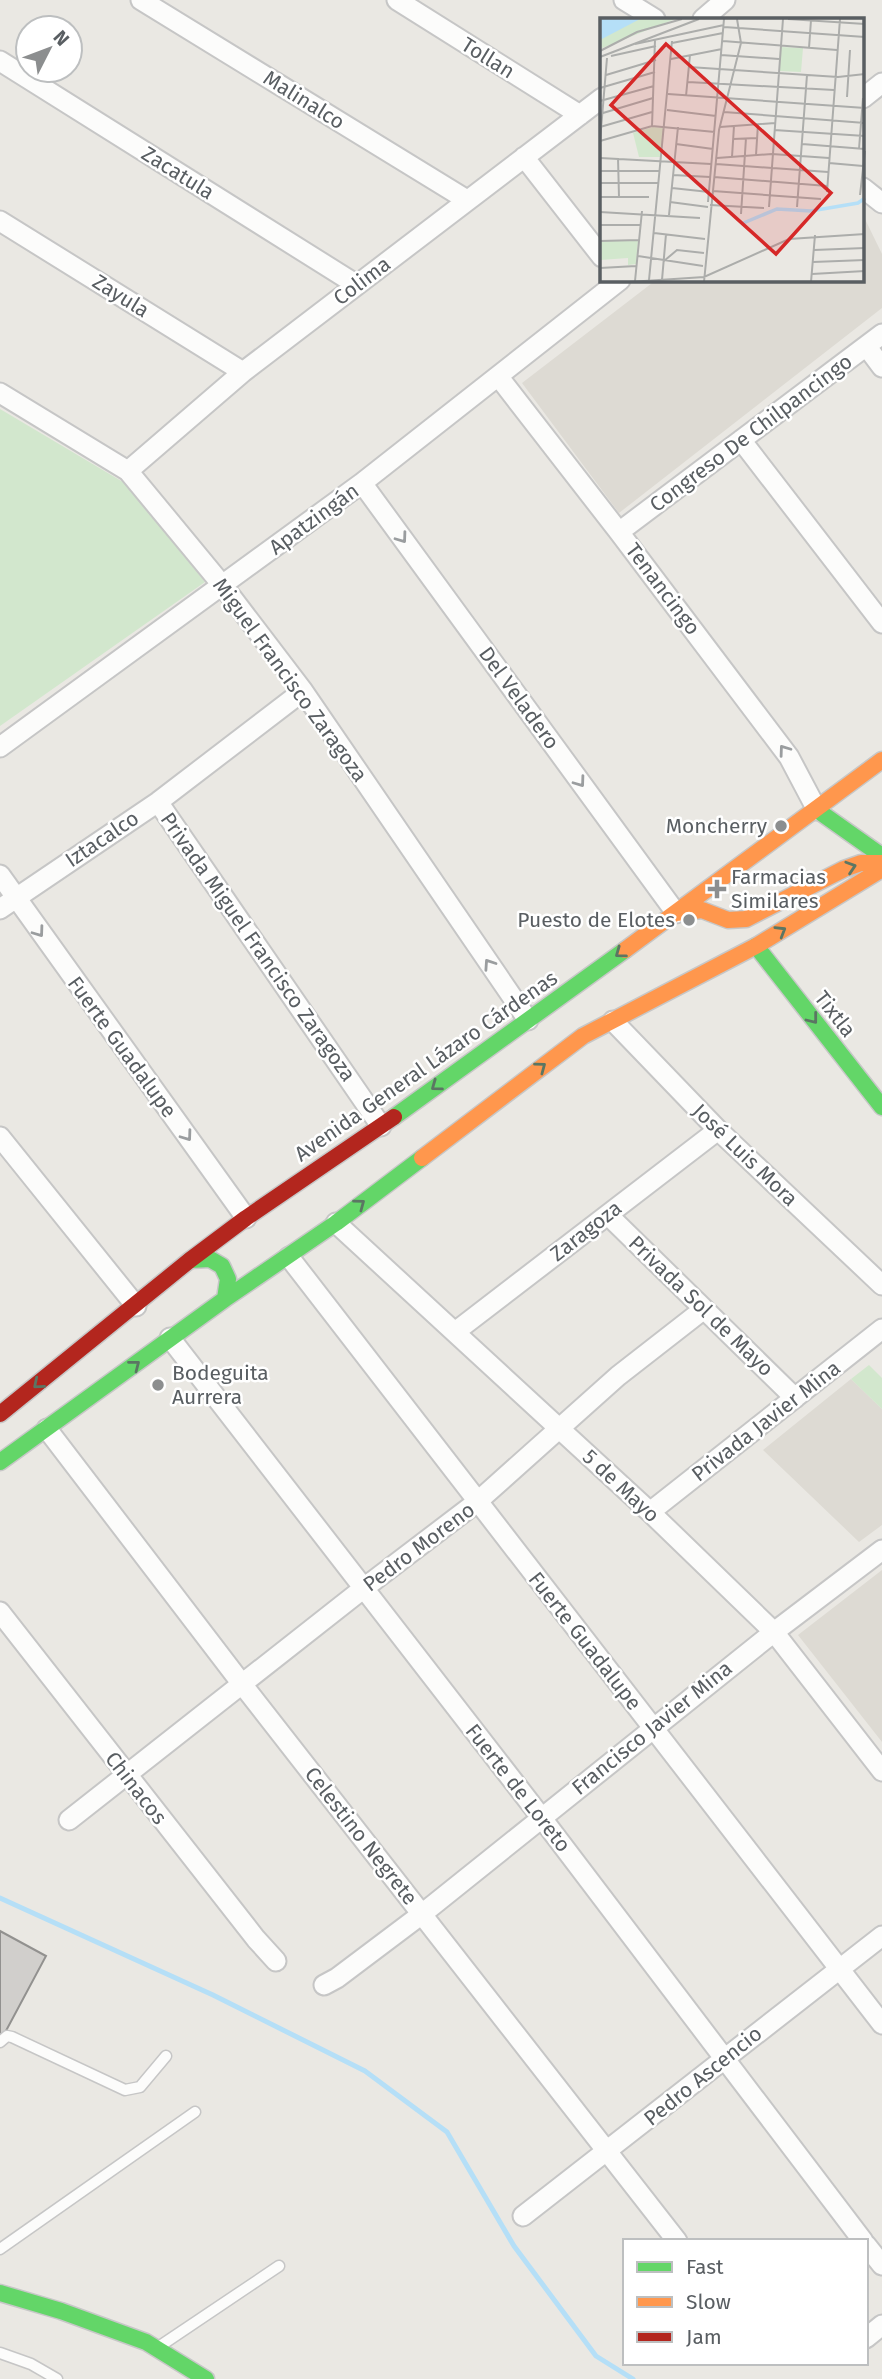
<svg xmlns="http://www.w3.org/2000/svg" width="882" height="2379" font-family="'Fira Sans',sans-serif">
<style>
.education{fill:#dddad3}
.green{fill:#d2e7cd}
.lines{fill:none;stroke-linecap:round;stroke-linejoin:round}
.stream{stroke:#b5dff7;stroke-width:5}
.building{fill:#d1cfcc;stroke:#92918f;stroke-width:2}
.lane-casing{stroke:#c6c6c6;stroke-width:13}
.street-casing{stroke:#c6c6c6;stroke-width:23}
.fast-casing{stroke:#c7c7c7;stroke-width:19}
.slow-casing{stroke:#c7c7c7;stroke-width:19}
.jam-casing{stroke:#c7c7c7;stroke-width:19}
.lane{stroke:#fcfcfb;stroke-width:10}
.street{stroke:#fcfcfb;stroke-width:19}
.fast{stroke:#63d668;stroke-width:16}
.slow{stroke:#ff974d;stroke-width:16}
.jam{stroke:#b3261e;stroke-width:16}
.oneway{stroke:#9a9d9f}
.oneway2{stroke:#5b7663}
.poi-dot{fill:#8c8e8f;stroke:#fff;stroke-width:2.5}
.labels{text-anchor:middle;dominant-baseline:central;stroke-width:5;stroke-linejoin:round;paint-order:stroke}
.street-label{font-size:21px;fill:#595e62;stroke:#fff}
.poi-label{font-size:21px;fill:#595e62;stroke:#fff;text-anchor:end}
.inset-river{fill:none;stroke:#b5dff7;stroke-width:3.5}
.inset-road{fill:none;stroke:#acadab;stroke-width:2}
.view{fill:#d62828;fill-opacity:0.15;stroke:#d62828;stroke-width:3.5}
.inset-edge{fill:none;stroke:#595e62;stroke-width:3.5}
</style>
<rect width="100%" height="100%" fill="#eae8e3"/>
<!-- education -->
<path class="education" d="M863,215L882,254V308L619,513L522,383L656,280H863Z
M851,1379L882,1409V1525L859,1542L763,1450Z
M882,1570V1742L798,1635Z"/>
<!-- green -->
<path class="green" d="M0,409L128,485L205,582L0,726Z
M869,1365L882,1378V1409L851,1379Z"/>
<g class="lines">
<!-- stream -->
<path class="stream" d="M0,1898L213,1995L365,2071L447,2132L514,2246L596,2356L633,2379"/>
</g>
<!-- building -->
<path class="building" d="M0,1931L46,1956L0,2042Z"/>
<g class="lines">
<defs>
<path id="lane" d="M0,2042L7,2036L12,2037L125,2090L140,2087L166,2056
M0,2249L195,2112
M160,2346L279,2266
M0,2353L31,2364L57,2379"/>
<path id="street" d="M141,0L467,200
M397,0L580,115
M624,0L655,19
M703,19L725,0
M0,61L357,285
M863,98L882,83
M524,157L602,257
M863,188L882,203
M0,221L243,372
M867,347L882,367
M498,376L619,532L789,757L817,810
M0,393L128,471L223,586L303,691L528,1020
M741,440L882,623
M128,471L243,372L602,98
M362,483L676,913
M619,532L882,334
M0,747L362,483L620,280
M158,802L381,1126
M0,875L246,1218
M0,909L158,802L303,691
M613,1021L718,1130L882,1285
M0,1137L136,1306
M608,1215L795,1398
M336,1223L650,1512L774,1632L882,1771
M289,1257L882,2024
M455,1332L718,1130
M170,1338L541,1817L863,2241
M47,1429L242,1684L677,2241
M650,1512L882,1329
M0,1612L256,1939L276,1961
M69,1820L364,1588L477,1502L618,1376L704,1309
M324,1985L337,1978L422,1914L774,1632L882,1550
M523,2216L882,1936
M866,2245L882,2265
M866,2338L882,2325"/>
<path id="fast" d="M817,810L882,856
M756,946L882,1107
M394,1117L625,950
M190,1260L210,1259L222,1266L228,1279L225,1299
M0,1462L225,1299L336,1223L422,1158
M0,2293L61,2311L146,2342L206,2379"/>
<path id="slow" d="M676,913L702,910L728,920L746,919L844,869L861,863H882
M625,950L882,760
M422,1158L583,1036L756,946L882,869"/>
<path id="jam" d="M0,1414L190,1260L246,1218L394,1117"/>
</defs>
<!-- lane casing -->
<use href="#lane" class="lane-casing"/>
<!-- street casing -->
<use href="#street" class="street-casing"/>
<!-- fast casing -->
<use href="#fast" class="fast-casing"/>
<!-- slow casing -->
<use href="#slow" class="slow-casing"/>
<!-- jam casing -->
<use href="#jam" class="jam-casing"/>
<!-- lane -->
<use href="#lane" class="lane"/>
<!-- street -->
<use href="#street" class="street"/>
<!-- fast -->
<use href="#fast" class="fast"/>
<!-- slow -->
<use href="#slow" class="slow"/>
<!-- jam -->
<use href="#jam" class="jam"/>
</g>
<!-- one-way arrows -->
<defs><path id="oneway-chevron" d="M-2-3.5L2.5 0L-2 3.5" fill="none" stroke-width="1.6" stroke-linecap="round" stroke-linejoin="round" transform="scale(1.75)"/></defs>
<g class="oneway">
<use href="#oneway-chevron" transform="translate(402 538) rotate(54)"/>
<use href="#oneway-chevron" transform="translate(784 750) rotate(-126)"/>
<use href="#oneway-chevron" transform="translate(580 782) rotate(54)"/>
<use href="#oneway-chevron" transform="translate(39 932) rotate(54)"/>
<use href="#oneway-chevron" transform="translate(489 964) rotate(-124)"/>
<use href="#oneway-chevron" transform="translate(187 1136) rotate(54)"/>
</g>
<g class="oneway2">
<use href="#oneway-chevron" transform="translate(851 867) rotate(-18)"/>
<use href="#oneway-chevron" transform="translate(781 931) rotate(-31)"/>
<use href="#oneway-chevron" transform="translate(620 953) rotate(144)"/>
<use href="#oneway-chevron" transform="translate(813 1019) rotate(52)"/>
<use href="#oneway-chevron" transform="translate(541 1067) rotate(-37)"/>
<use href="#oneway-chevron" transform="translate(436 1086) rotate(144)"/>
<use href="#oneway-chevron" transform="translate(360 1204) rotate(-37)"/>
<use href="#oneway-chevron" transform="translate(135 1365) rotate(-38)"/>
<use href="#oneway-chevron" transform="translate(38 1384) rotate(140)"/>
</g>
<!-- markers -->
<g class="poi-dot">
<circle cx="781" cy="826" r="7"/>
<path d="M713.5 878.5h7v7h7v7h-7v7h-7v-7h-7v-7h7z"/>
<circle cx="689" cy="920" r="7"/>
<circle cx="158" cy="1385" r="7"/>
</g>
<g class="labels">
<!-- street labels -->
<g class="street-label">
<text transform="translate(488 58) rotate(32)">Tollan</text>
<text transform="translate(304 100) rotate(32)">Malinalco</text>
<text transform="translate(178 173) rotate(32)">Zacatula</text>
<text transform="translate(362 281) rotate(-37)">Colima</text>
<text transform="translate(121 296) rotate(32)">Zayula</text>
<text transform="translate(751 433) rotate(-37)">Congreso De Chilpancingo</text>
<text transform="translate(314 519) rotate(-36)">Apatzingán</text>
<text transform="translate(663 589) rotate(53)">Tenancingo</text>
<text transform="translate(290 680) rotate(54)">Miguel Francisco Zaragoza</text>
<text transform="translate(519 698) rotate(54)">Del Veladero</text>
<text transform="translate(102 839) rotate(-34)">Iztacalco</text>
<text transform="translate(258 947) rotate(55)">Privada Miguel Francisco Zaragoza</text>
<text transform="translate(835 1014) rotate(52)">Tixtla</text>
<text transform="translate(122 1047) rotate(54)">Fuerte Guadalupe</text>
<text transform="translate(426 1066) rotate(-35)">Avenida General Lázaro Cárdenas</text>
<text transform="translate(745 1155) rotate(44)">José Luis Mora</text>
<text transform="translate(586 1231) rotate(-38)">Zaragoza</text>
<text transform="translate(701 1306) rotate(44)">Privada Sol de Mayo</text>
<text transform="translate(766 1421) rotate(-38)">Privada Javier Mina</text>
<text transform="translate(621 1486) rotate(43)">5 de Mayo</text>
<text transform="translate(419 1547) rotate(-37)">Pedro Moreno</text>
<text transform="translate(585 1641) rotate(52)">Fuerte Guadalupe</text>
<text transform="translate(652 1728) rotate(-39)">Francisco Javier Mina</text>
<text transform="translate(136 1788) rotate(52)">Chinacos</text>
<text transform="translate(518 1788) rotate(52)">Fuerte de Loreto</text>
<text transform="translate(361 1836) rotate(52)">Celestino Negrete</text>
<text transform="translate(703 2076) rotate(-39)">Pedro Ascencio</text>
</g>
<!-- poi labels -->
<g class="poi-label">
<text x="767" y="826">Moncherry</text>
<text x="731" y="877" text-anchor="start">Farmacias<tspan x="731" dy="24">Similares</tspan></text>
<text x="675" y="920">Puesto de Elotes</text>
<text x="172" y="1373" text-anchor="start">Bodeguita<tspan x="172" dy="24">Aurrera</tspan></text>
</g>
</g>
<!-- overview -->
<g transform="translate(600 18)">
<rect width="264" height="264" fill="#eae8e3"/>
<path d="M0,1H75L0,31ZM180,29L203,30L201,54L179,53ZM53,109L64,110L60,139H39L33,115ZM0,223H38L36,246L28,247V240L0,242Z" fill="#d2e7cd"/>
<path d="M0,1H40L0,22Z" fill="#b5dff7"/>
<path class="inset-river" d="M141,206L177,191L211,193L258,185L265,180"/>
<path class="inset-road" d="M188,1L265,6M124,9L265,19M123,23L237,32M72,25L123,15M35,26L124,7M209,30L211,2M0,33L37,14L82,1M121,37L179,41M11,38L56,28M0,39L99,1M71,41L122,31M89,49L238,59L265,56M6,57L56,42M88,64L234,72M0,70L55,54M68,76L265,90M86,78L90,37M247,79L250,32M0,83L54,68M67,92L116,98M124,94L265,105M3,95L53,80M52,108L55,22M0,109L52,94M120,109L175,105M174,112L265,118M133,121L157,120M0,123L52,108L115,114M0,123L7,40M76,126L113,131M202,126L265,131M259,131L263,80M156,137L158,106M132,139L134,108M0,140L111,146M18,140L19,179M117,140L172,136L229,140M229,145L263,148M116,146L228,154M0,153H60M73,157L110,159M114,159L227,168M0,165H59M72,170L109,174M113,173L221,181M227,174L240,1M260,177L265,133M0,179H49M70,184L108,189M108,184L124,1M110,187L164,190M169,189L183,1M197,189L207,57M0,194L100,200M141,196L146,120M69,197L78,109M0,207H41M54,215L105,221M0,223L39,222M214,232L265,230M38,238L103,248M64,243L77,232L104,235M213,244L265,242M0,250L36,248M212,256L265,253M49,262L72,23M62,262L66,216M35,263L42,193M29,264L104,259L189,221L265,216M104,264L119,112L141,25L137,1M211,264L215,217"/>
<path class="view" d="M66,26L231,175L176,236L11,87Z"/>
<rect width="264" height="264" class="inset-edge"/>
</g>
<!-- legend -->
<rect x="623" y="2239" width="245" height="126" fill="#ffffff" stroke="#bdbfc0" stroke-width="2"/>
<rect x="637" y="2262" width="35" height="10" fill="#63d668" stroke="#bdbfc0" stroke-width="2"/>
<text x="686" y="2274" font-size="21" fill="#595e62">Fast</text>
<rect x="637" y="2297" width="35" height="10" fill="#ff974d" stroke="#bdbfc0" stroke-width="2"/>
<text x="686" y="2309" font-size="21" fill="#595e62">Slow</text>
<rect x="637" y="2332" width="35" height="10" fill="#b3261e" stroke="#bdbfc0" stroke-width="2"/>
<text x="686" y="2344" font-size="21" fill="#595e62">Jam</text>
<!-- north arrow -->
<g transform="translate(49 49) rotate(48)"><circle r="33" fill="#ffffff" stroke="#bdbfc0" stroke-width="2"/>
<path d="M0-5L12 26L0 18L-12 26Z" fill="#8c8e8f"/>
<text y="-10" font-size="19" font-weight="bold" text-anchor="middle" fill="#595e62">N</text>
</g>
</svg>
